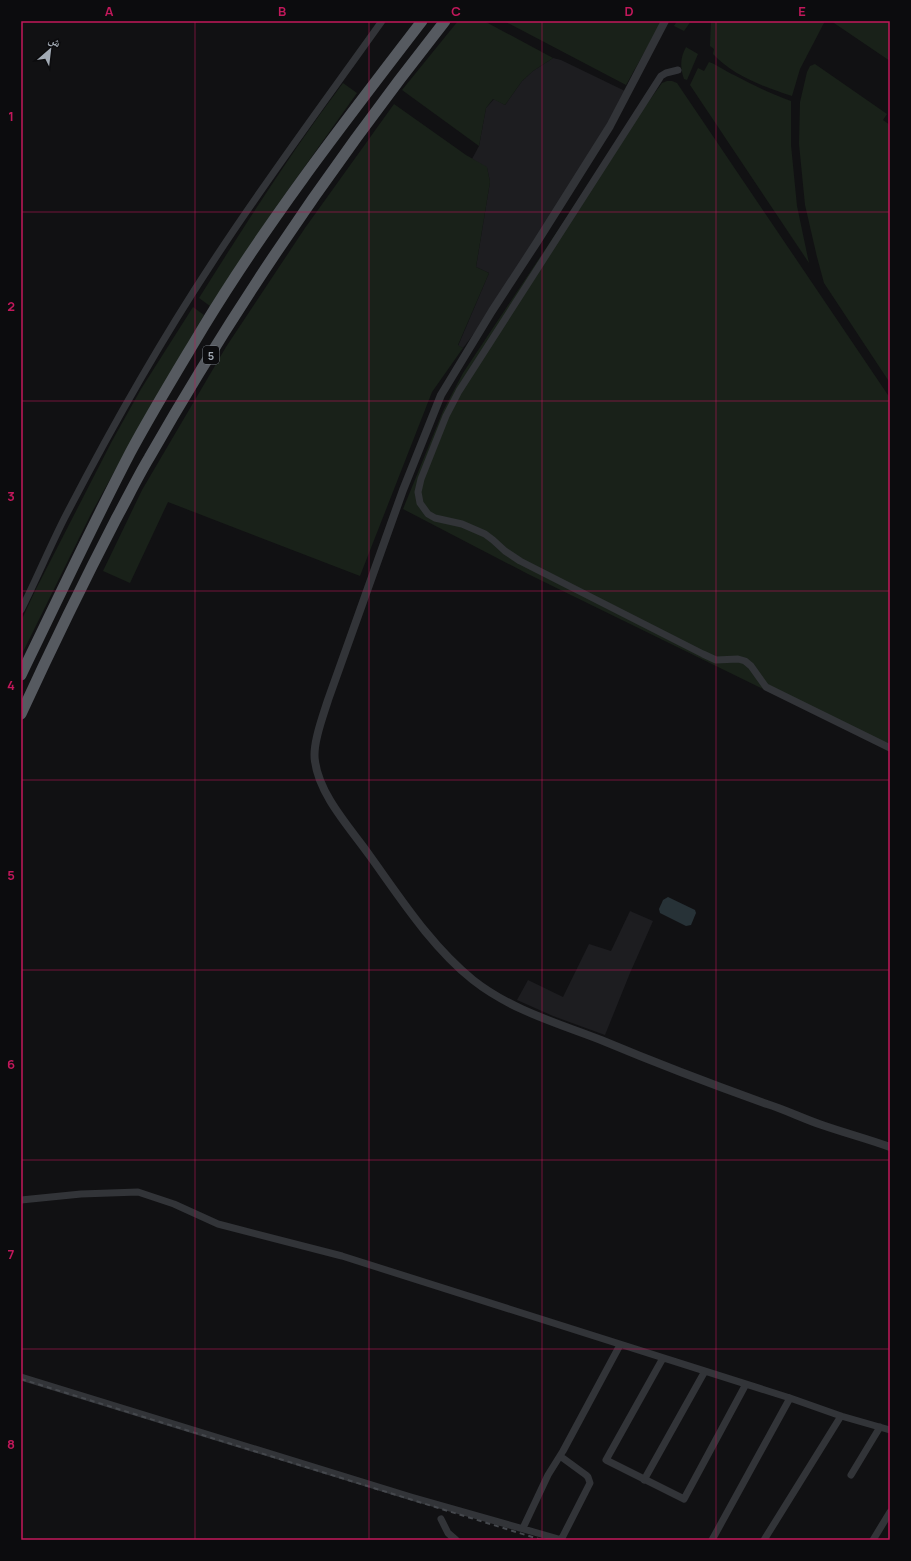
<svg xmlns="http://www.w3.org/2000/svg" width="911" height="1561" font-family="Manrope,'Noto Naskh Arabic',sans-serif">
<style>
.built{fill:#1d1d20}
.green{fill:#192119}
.water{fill:#273237}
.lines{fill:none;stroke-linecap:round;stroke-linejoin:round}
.minor{stroke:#323438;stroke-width:7}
.tertiary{stroke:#323438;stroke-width:8}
.trunk{stroke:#565a60;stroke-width:11}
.rail{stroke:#45484d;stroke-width:2;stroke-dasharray:5 4;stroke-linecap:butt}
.grid{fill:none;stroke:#c2185b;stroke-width:1;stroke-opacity:0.55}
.labels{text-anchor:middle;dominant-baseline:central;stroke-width:3;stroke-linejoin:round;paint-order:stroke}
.shield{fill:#0c0c0e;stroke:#757b82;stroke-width:1}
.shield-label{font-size:11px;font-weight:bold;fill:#a2aab4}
.neatline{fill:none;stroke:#c2185b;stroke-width:1.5}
.grid-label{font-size:13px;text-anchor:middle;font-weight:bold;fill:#c2185b}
</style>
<rect width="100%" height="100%" fill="#111113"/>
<!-- built -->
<path class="built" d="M553,58L561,60L625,91L615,113L490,312L463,348L458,346L489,273L476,267L490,182L487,168L472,159L479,146L486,108L494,99L505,105L522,81L533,71Z
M630,911L653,921L630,973L605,1035L553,1016L517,1000L528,980L563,997L589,944L611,951Z"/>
<!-- green -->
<path class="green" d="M458,21H484L553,58L533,71L522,81L505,105L493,99L486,108L479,146L402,90Z
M504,21H662L626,85Z
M677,21H691L684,31L674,26Z
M711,21H825L800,69L792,96C766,88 732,75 713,54L714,49L710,46Z
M831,21H890V61Z
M686,47L698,54L687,80L684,79C680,67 680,58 686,47Z
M709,62C718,65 725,71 734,75C753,85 771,94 791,101V145L797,206L809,263L690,85L698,68L704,71Z
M815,64L887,114L883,120L890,125V383L824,283L817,257L805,205L799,144L800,102L807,72L810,66Z
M667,81H672L677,83L890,398V751L528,574L403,509L443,411L463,373L588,185L662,83Z
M343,83L357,93L276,207L210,306L199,298C245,225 291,152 343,83Z
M394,104L466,155L487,167L490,182L476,267L489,273L458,345L463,348L432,392L360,576L168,502L130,583L103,571L142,490L226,347L305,228Z
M193,307L204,315L124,454L91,514L21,656V621L36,589L112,441L141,389Z"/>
<!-- water -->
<path class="water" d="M668,897L695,910L696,913L691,925L686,926L660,913L659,909L663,900Z"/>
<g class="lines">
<!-- minor -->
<path class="minor" d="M678,70L666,73L661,76L459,391L446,416L421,479L418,492L420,503L428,514L435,518L462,524L485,534L493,540L505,551L520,561L703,654L716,660L738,659L745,661L751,666L766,687L890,748
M21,610C36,580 49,549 64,519C109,432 158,345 212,263C266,180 325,101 382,21
M21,1200L81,1194L138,1192L174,1204L218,1224L342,1256L790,1398L841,1416L890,1430
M663,1358L606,1460L684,1499L746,1384
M21,1377L411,1497L562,1540
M560,1456L586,1475L588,1477L590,1483L561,1540
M851,1475L880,1427
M644,1480L705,1371
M441,1519L448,1533L456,1540
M523,1528L548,1475L563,1451L620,1345
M712,1540L790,1398
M764,1540L841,1416
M873,1540L890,1512"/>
<!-- tertiary -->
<path class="tertiary" d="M665,21L610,126L537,242L492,311L441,395L403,490L328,700C323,716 312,745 315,761C319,795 351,829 370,856C401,899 431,946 473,980C511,1010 557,1023 601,1040C656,1063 711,1084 767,1104C786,1110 804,1119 822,1125C845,1133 868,1139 890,1147"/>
<!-- trunk -->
<path class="trunk" d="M21,675C57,601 92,526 130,453C153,410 179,368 204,326C269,219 346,120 422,21
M21,714C51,649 83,583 116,519C127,499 137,478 149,458C236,305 336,159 445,21"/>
<!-- rail -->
<path class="rail" d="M21,1379L542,1540"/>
</g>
<!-- grid -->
<path class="grid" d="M195,21V1540M369,21V1540M542,21V1540M716,21V1540M21,212H890M21,401H890M21,591H890M21,780H890M21,970H890M21,1160H890M21,1349H890"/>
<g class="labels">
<!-- shield labels -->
<rect class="shield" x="203" y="346" width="16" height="18" rx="3"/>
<g class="shield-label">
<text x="211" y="355">5</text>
</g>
</g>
<!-- border -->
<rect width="911" height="1561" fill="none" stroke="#0c0c0e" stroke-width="44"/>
<!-- north arrow -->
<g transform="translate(50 50) rotate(28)" stroke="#0c0c0e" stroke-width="3" paint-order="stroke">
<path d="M0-3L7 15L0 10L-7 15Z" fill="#a2aab4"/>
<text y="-6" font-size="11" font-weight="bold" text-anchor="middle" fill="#a2aab4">ش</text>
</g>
<rect x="22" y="22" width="867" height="1517" class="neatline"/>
<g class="grid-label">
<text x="109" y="16">A</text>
<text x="282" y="16">B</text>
<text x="456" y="16">C</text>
<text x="629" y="16">D</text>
<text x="802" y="16">E</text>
<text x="11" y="121">1</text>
<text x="11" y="311">2</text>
<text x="11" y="501">3</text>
<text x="11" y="690">4</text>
<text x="11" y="880">5</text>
<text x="11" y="1069">6</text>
<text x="11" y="1259">7</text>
<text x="11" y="1449">8</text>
</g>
</svg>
